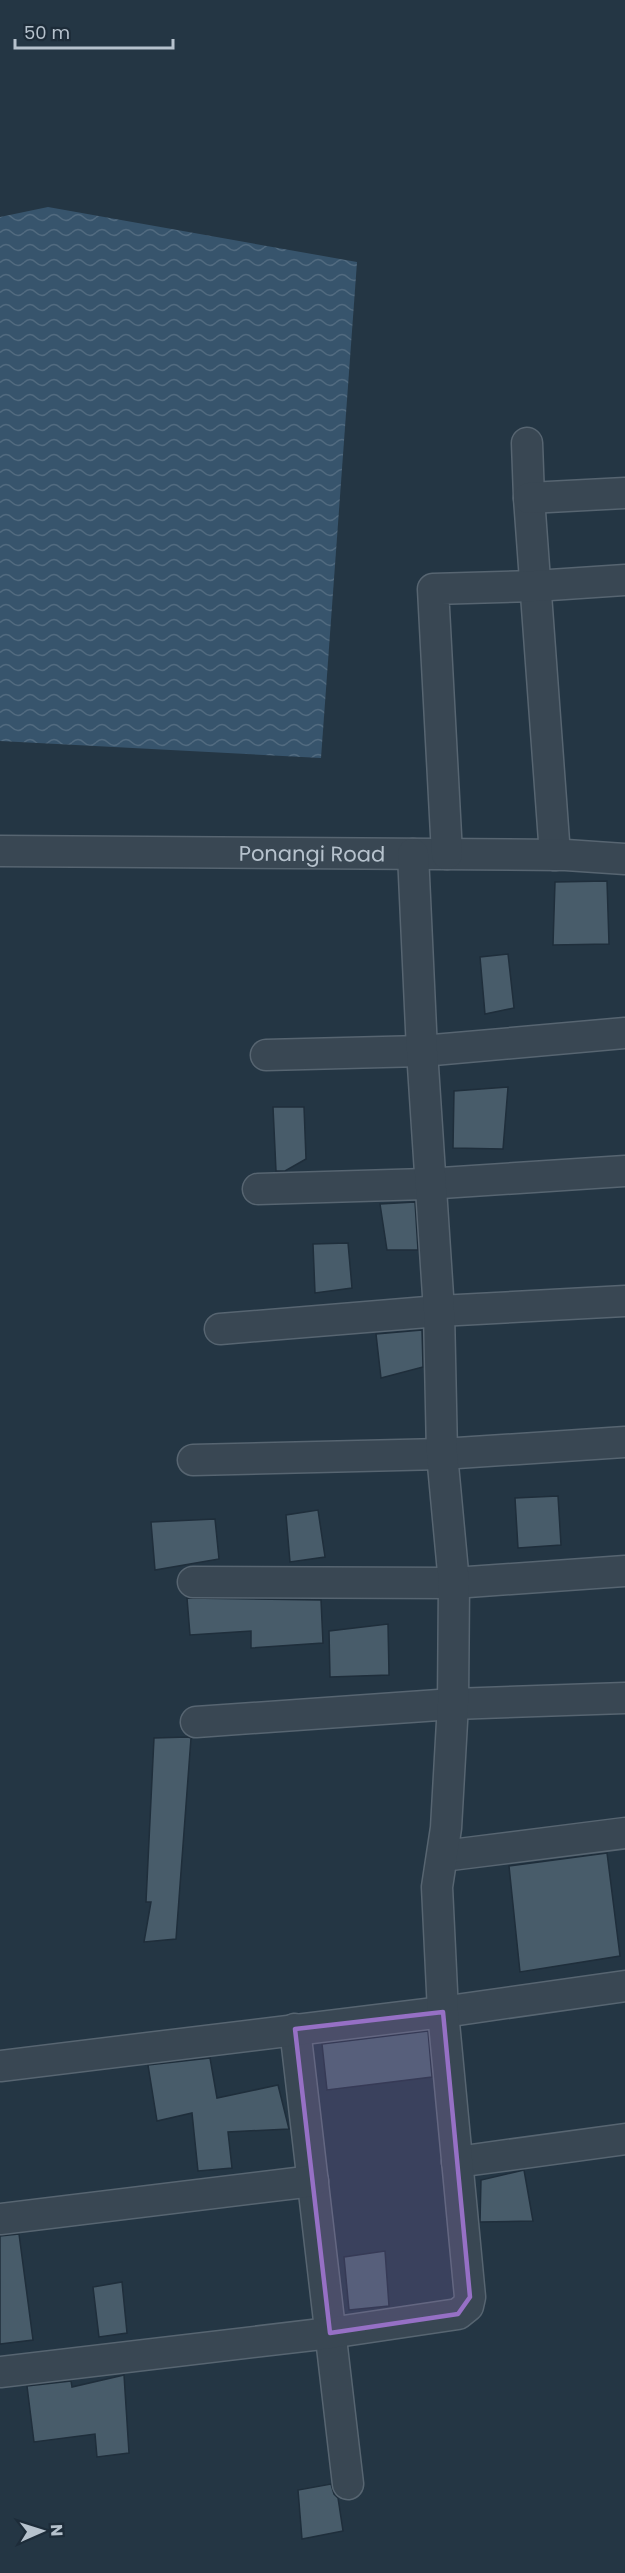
<svg xmlns="http://www.w3.org/2000/svg" width="625" height="2573" font-family="Poppins,sans-serif">
<style>
.water{fill:url(#water-waves)}
.building{fill:#485c6a;stroke:#1f2e3b;stroke-width:1.5}
.lines{fill:none;stroke-linecap:round;stroke-linejoin:round}
.minor-casing{stroke:#576571;stroke-width:33}
.minor{stroke:#394753;stroke-width:30}
.marked{fill:#9670c5;fill-opacity:0.2;stroke:#9670c5;stroke-width:4.5;stroke-linejoin:round}
.labels{text-anchor:middle;dominant-baseline:central;stroke-width:6;stroke-linejoin:round;paint-order:stroke}
.street-label{font-size:21px;fill:#b6c2cd;stroke:#1d2c39}
</style>
<defs>
<pattern id="water-waves" width="16" height="10" patternUnits="userSpaceOnUse" patternTransform="scale(1.5)"><rect width="16" height="10" fill="#37546c"/><path d="M0 5q4-4 8 0t8 0" fill="none" stroke="#526b80"/></pattern>
</defs>
<rect width="100%" height="100%" fill="#243644"/>
<!-- water -->
<path class="water" d="M48,207L357,262L321,758L0,741V217Z"/>
<!-- building -->
<path class="building" d="M607,881L609,944L553,945L555,882Z
M508,954L514,1008L485,1014L480,957Z
M508,1087L503,1149L453,1148L454,1091Z
M273,1107H304L306,1159L285,1171H276Z
M415,1202L418,1250H387L380,1204Z
M348,1243L352,1288L315,1293L313,1244Z
M422,1330L423,1367L381,1378L376,1334Z
M558,1496L561,1545L518,1548L515,1498Z
M318,1510L325,1557L290,1562L286,1515Z
M215,1519L219,1559L155,1570L151,1522Z
M187,1598L321,1600L323,1643L251,1648V1631L190,1635Z
M388,1624L389,1675L330,1677L329,1631Z
M188,1737L191,1738L176,1939L144,1942L151,1902H146L154,1738Z
M607,1853L620,1956L520,1972L509,1866Z
M428,2031L432,2077L327,2090L322,2044Z
M210,2058L217,2098L278,2085L289,2129L228,2132L232,2168L198,2171L192,2113L157,2121L148,2065Z
M524,2170L533,2221L480,2222L481,2180Z
M19,2234L33,2340L0,2344V2236Z
M385,2251L389,2306L349,2310L344,2257Z
M122,2282L127,2333L99,2337L93,2287Z
M124,2375L129,2453L97,2457L95,2434L34,2442L27,2386L71,2381L72,2387Z
M331,2484L334,2494L338,2498L343,2531L302,2539L298,2490Z"/>
<g class="lines">
<defs>
<g id="minor">
<path d="M527,443L529,498L555,855"/>
<path d="M529,498L625,493"/>
<path id="s1" d="M0,851L566,855L625,859"/>
<path d="M447,854L433,589L535,586L625,580"/>
<path d="M266,1055L422,1051L625,1033"/>
<path d="M258,1189L426,1184L625,1171"/>
<path d="M220,1329L439,1311L625,1301"/>
<path d="M193,1460L442,1454L625,1442"/>
<path d="M193,1582L454,1583L625,1571"/>
<path d="M196,1722L453,1704L625,1698"/>
<path d="M443,1856L625,1833"/>
<path d="M295,2029L348,2484"/>
<path d="M0,2066L443,2012L625,1986"/>
<path d="M457,2162L625,2139"/>
<path d="M0,2219L313,2181"/>
<path d="M0,2372L330,2333L458,2314L468,2306L470,2297L443,2012L437,1887L446,1828L453,1704L454,1583L442,1454L439,1311L422,1051L413,854"/>
</g>
</defs>
<!-- minor casing -->
<use href="#minor" class="minor-casing"/>
<!-- minor -->
<use href="#minor" class="minor"/>
</g>
<!-- marked area -->
<path class="marked" d="M443,2012L470,2297L458,2314L330,2333L295,2029Z"/>
<g class="labels">
<!-- street labels -->
<g class="street-label">
<text stroke="none"><textPath href="#s1" startOffset="312">Ponangi Road</textPath></text>
</g>
</g>
<!-- north arrow -->
<g transform="translate(42 2531) rotate(87)" stroke="#1d2c39" stroke-width="4.5" paint-order="stroke">
<path d="M0-4.5L10 22L0 15L-10 22Z" fill="#b6c2cd"/>
<text y="-9" font-size="16" font-weight="bold" text-anchor="middle" fill="#b6c2cd">N</text>
</g>
<!-- scale -->
<path d="M15 39v9h158v-9" fill="none" stroke="#b6c2cd" stroke-width="3"/>
<text x="24" y="39" font-size="18" fill="#b6c2cd" stroke="#1d2c39" stroke-width="4.5" paint-order="stroke">50 m</text>
</svg>
